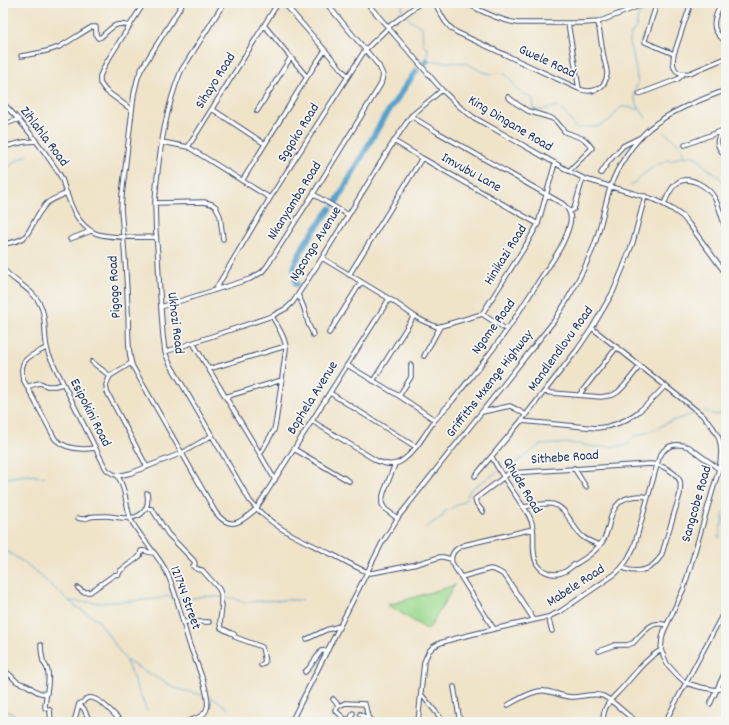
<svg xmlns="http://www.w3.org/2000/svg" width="729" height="725" font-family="Dekko,sans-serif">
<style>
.green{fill:#9bda90;stroke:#5b8477}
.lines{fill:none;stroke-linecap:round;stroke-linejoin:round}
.stream{stroke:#55a2ce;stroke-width:1}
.river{stroke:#55a2ce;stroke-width:6}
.minor-casing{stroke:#3b4a6e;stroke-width:5.5}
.minor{stroke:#fff;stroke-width:3.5}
.labels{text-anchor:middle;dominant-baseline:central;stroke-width:3.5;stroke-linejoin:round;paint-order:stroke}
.street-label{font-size:14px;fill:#1b2f5e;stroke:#f6f6f2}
</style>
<rect width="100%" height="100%" fill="#f6f6f2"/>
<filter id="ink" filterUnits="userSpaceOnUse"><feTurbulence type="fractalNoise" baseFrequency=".025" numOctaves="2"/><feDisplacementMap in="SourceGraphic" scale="8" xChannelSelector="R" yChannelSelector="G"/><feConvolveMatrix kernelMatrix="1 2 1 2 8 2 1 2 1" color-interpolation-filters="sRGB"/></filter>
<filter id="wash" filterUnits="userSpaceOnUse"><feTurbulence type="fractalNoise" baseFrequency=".012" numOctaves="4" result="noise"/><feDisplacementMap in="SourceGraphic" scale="16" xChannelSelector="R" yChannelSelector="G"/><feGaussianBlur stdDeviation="0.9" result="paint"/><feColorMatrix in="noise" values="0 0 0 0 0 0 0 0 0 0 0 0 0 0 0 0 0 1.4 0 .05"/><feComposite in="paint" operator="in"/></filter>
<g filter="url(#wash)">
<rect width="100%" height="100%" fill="#efe3c8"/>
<!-- green -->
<path class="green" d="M455,585L428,630L388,605Z"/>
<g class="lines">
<!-- stream -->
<path class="stream" d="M403,3L402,11L404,13
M407,17L411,21L422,27L423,45L428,49V52L426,59L427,61L466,63L483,72L492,74L499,73L506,74L512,82L518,91L530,97L533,99L534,109L535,110H542L558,106L570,119L573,125L577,128L580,129L585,127H592L599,126L610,120L619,109L622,107L640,109
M646,118C638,107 630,97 638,83L633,55L630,47V40L631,34L636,27L638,17L647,6
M664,132L678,143L684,150L682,152L684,156L688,157L692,155L700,160L705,167L715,173L726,185
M3,169H8C13,161 20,159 28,155
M631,185C638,181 641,175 648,171C651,169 655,165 659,164C662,163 664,163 667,160L671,161L680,157L684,156
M704,411C714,413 716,419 726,410
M502,469L523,458L540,445L571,443L595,447L624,446L629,443L635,436L652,431L669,422L693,414
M3,479L17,476L28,475L45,477
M426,527L442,517L444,512L463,502L467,497L470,490L477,485L497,472
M719,538L720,528L723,522V514L726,511
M3,549L22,561L34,570L75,606L98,620L125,659L147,711
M180,597L183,599H188L205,596L233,598L242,602L285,600H302
M70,601L102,603L158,599L167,596L174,599
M125,660L177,689L194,693L205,696
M208,697C216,698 222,704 228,709
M3,708L25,722"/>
<!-- river -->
<path class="river" d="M425,62L427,61
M335,204L382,121L405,87L416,71
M296,284L294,265L305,243L330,209"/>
</g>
</g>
<g filter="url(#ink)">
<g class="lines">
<defs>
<path id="minor" d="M183,3L142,68L138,77L134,94L122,195L121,209C124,244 127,279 128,314C129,329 127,354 133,367L216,513C231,532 242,521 256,509L389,299
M224,3L181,71C164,112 158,158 155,202C155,220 156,239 158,257C159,284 161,310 163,336L165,352L169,362L250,501C273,529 299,538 331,554C344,560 356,568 370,573L377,572L413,565L440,557H443L451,559
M284,3L343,71L348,76
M367,3L442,90L460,107L473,117L569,171L585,179L656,200L672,209L682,216L689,224L726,274
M435,3C441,14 445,25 456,32L579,89C592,94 606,89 607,74C607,69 605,63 604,59C602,46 600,34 598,22
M465,3C482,11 498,20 517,23H584L598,22L647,3
M657,3L645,40V42L674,54
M691,3L674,54C671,67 675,76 690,73L726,58
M721,3C718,11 711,23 716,31C718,35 723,39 726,43
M568,23L579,89
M264,25L307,77
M21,56C33,54 47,52 59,47C70,41 81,33 92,27H96V35L98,38L101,37C112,28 114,21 130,26
M639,94L678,79L683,74
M508,97L517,104L528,111L551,118L556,121L565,132L584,139L588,143L592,148L569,171
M3,103C24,124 42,147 58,172C61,176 63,181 64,186C71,205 76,224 95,233C109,239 141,237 156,237
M212,109L265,144
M132,110L106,91L100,83V76L106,63L144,3
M257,111L291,57
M3,125L19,119
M723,131C713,141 718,148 726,157
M394,141L422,158L538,224
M162,142L188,147L278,3
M685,145L726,129
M3,147L24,142L36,141
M188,147L270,198
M601,173L609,161L623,146L639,138
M242,181L307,77L325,50
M313,194L348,215
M155,203L204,202L212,204L216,207L220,216L223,239
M664,204C667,197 671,187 677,183C689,174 708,187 714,197C720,207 722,219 726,230
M569,212L574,209L583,178
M70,239L91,231
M3,244C31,240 26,234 39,213C42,210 44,206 47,203C52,199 61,196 67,193
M322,258L393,301L414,316L423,321L437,327L448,324L482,314L526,245L538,224L555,163
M3,269C15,283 36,290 42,309C47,324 43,340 49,355L104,465L107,470L113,474L118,476L131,473L182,453L211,436
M349,275L422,158
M215,290L270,198L365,50L391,25L420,3
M298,295C304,306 305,311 308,323C309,328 313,331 313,335
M161,307L250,279L262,272L267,266L313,194L381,84L383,75L379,66L326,3
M482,314L507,330
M592,328L701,414C720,432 724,444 719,469L684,588L664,631L662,639L661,650L667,664L678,676L686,683L700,687L716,690L726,687
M329,333L361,282
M193,343L260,454L275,480
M46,348C31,356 18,358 23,379L55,439C66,450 81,450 95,448
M165,352L272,316L287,308L293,302L322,258L394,141L411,116L442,90
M424,356L440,327
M92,362L110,376
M131,363L110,376L106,385L107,392L147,467
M347,365L399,396L435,420
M209,369L286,346
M373,381L414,316
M27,387L35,384L40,383L47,386H55L63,384
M544,392L552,393L601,397L613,395L618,392L624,386L640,366
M330,393L416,447
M579,395L617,347
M399,396L411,377V365
M225,397L282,380
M482,412L510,406L516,409L526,415
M312,421L377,461C386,465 395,466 403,460C417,450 425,433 435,420C441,413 447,407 453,400C471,377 491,353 507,330C517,315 527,299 537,284C549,265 565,246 570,223C572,215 569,209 563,204L437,132L411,116
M521,421L597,428C627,426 646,407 665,386
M294,449L349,481
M721,450L726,445
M260,454L274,430L276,421L286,349C286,338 277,326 272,316
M492,457C499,471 507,483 516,496C522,506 532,516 533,528C535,540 531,553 537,564C542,572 553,576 561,573C566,572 570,568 574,565C586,558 597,551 604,539C610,528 609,512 619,503C626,496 639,495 648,497
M395,464L384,492L382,500V504L385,509L397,518
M574,468L586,487
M118,476C121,482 124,489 125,496C127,504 128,512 131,520C141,539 158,554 167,573C178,596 182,622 190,646C195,659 211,695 207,708C205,717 193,719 185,722
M475,476L521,421L577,350L592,328L613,292L623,268L633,242L645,196
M523,507C532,506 543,503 551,504C568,506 571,528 583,537C588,541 594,543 600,545
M146,508L152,509L168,534L194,561L195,564L193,566C196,569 198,570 202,570L203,571L219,589L221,594V605H222L220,623L221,628L231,633L234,634L235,637L262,647L265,662L261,665
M483,512L476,503L475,499L508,474L511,473L650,464C660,464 675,471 680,481C681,485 680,490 680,494L664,547C663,552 661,557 657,561C649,571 633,574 622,567
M78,518C83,520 85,519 90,517C94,516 101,516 106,516C112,516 118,518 124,518C142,519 150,509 147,493
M461,577L490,569C497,570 501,572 506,577L534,620
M78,588L83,592H90L114,575L119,574L120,571L140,556L141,551C145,550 148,553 154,553
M548,617L552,631
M184,622H209
M494,629L452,563C450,553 455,549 464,545L533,529
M307,639L326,630L340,626
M41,645C41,650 42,656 43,661C45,665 48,668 48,673C50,685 45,696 45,708L50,710L51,722
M599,651L615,645H627L633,643C639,637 648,625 656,624C660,623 663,624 667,625
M3,656L6,672C10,674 13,678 16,681C20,684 24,684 28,686C35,690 39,695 47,693
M305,672L309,668L321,651L328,650
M454,687L460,722
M421,694L444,722
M333,699L339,706L335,710L348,722
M710,704L726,670
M508,705C517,700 535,689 545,691C554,692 563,697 572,697C583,697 593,692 603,696C616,702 625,715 638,722
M339,706L345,703L365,704L368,717L372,722
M360,714L368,719
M345,719H348L351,718L353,713
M74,722L79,704
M90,722L84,709L79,704L83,702C92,687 114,715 122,722
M291,722L382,543L399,516L554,321C570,297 583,273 594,246C601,227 604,207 610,188C617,166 633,143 650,128C672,110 700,100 726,90
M418,722L424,662L429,651L433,647L440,643L453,639L494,629L548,617L561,611L615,574C624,567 629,557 634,547L659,458C665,445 675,442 689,447L719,469
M603,722C603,717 604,711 606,707C610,699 617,694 623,687C635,674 645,659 661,650
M665,722L726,608"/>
</defs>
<!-- minor casing -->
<use href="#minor" class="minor-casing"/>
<!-- minor -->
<use href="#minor" class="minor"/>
</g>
</g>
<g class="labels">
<!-- street labels -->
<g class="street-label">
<text transform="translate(547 62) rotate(25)">Gwele Road</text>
<text transform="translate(216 81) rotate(-58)">Sihayo Road</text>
<text transform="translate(510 124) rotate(31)">King Dingane Road</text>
<text transform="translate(299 133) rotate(-58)">Sgqoko Road</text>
<text transform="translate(44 137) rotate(53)">Zihlahla Road</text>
<text transform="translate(471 173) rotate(29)">Imvubu Lane</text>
<text transform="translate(295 201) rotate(-58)">Nkanyamba Road</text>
<text transform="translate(316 244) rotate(-58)">Ngcongo Avenue</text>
<text transform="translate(506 255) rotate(-58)">Hinikazi Road</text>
<text transform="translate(115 287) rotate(-93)">Pigogo Road</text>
<text transform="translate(175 323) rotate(83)">Ukhozi Road</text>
<text transform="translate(494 327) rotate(-54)">Ngome Road</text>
<text transform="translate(561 349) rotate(-54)">Mandlendlovu Road</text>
<text transform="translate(490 384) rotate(-52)">Griffiths Mxenge Highway</text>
<text transform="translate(313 398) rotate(-58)">Bophela Avenue</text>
<text transform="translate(90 413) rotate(63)">Esipokini Road</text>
<text transform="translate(565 458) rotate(-4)">Sithebe Road</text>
<text transform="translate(522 486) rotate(59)">Qhude Road</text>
<text transform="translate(697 504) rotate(-74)">Sangcobe Road</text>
<text transform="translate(576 586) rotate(-33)">Mabele Road</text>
<text transform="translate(185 598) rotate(70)">121744 Street</text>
</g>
</g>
<!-- margin -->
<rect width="729" height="725" fill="none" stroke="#f6f6f2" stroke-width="16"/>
</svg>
